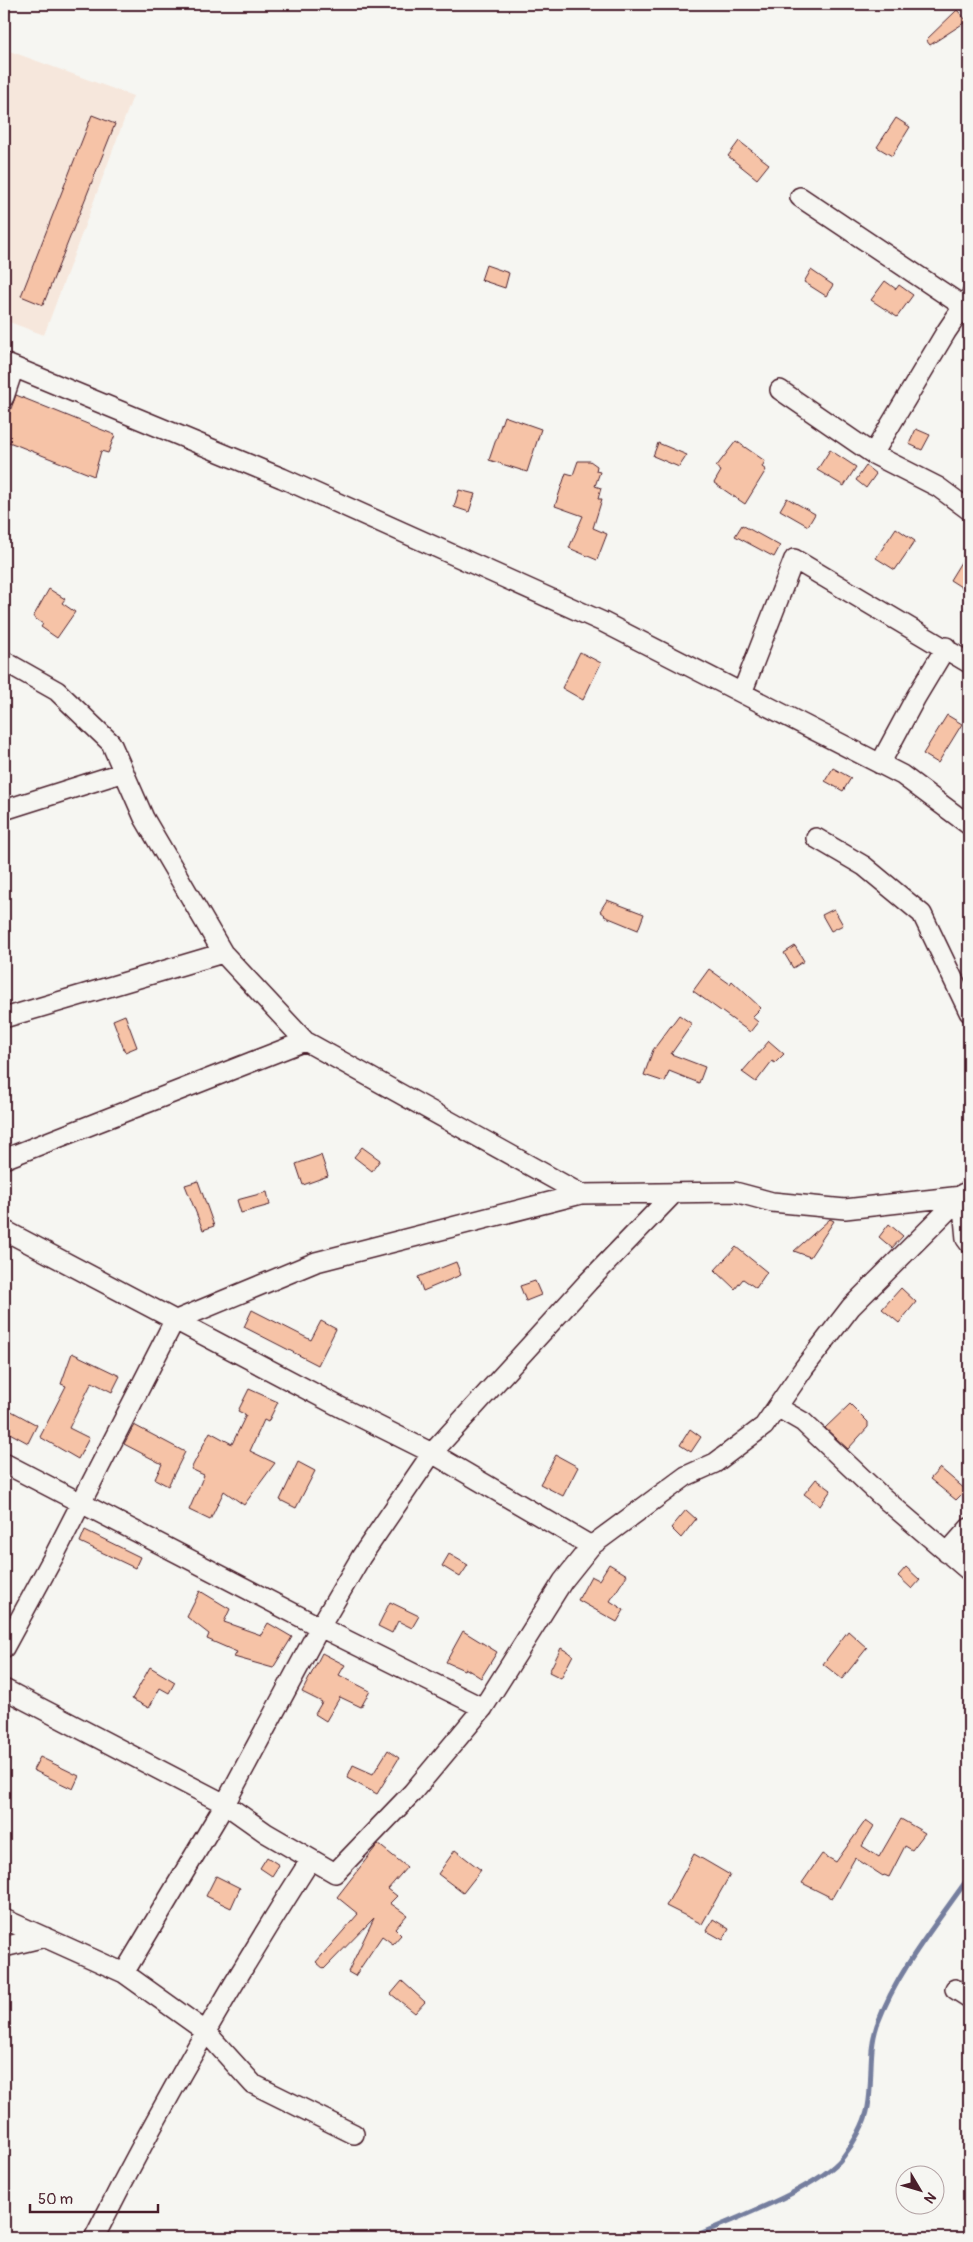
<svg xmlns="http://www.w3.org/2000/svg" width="973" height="2242" font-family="Pangolin,sans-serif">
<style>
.built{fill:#f6e7dc}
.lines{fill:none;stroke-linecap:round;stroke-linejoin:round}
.stream{stroke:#757e9e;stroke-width:5}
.building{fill:#f6c3a7;stroke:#4a1f2b}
.minor-casing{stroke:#4a1f2b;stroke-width:22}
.minor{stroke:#f6f6f2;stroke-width:19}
</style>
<rect width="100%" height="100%" fill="#f6f6f2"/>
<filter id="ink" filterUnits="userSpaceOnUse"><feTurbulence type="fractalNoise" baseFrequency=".02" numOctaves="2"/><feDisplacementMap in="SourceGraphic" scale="10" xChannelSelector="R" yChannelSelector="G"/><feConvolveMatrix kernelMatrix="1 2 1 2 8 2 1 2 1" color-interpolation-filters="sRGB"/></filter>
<g filter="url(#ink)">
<!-- built -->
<path class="built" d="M4,49L133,96L44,335L4,320Z"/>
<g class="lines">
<!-- stream -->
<path class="stream" d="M690,2238C728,2221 818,2189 843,2157C853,2144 865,2124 868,2107C873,2080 868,2052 877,2025C897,1971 936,1924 969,1877"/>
</g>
<!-- building -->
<path class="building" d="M957,10L967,21L930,45L926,40Z
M92,115L115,124L43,305L21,296Z
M896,118L910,127L892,156L877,147Z
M739,141L769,164L757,179L728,156Z
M486,265L509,273L505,288L481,280Z
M811,270L833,285L826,296L804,282Z
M885,281L896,289L899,285L913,295L897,317L871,300Z
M16,395L115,435L108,453L101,451L94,476L4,440V427Z
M504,416L541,429L527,472L489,460Z
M916,429L930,435L922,450L909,444Z
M736,441L765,461L762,467L766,470L745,504L714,483L721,471L716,467Z
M658,443L687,455L679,467L653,456Z
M830,450L856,467L844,486L817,470Z
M578,461H590L597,466L596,471L600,472L595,486L601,488L598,499H602L593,528L607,534L597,560L569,548L583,516L555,506L566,473L573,475Z
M866,466L876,474L866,488L856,480Z
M459,490L475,494L469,512L454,507Z
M787,498L815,514L808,526L780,510Z
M742,525L780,546L774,557L735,536Z
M896,528L915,541L895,570L876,558Z
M969,549V592L950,580Z
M49,589L65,599L62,603L75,612L57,638L41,627L43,624L33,617Z
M580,652L601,663L583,700L562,688Z
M947,715L962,724L938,763L923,754Z
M833,768L851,778L843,791L825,781Z
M607,900L644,914L638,930L604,916L605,915L600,911Z
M834,909L843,925L831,931L822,915Z
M795,946L804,961L793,968L784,953Z
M709,969L730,984L732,981L761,1008L752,1017L758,1022L750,1032L693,991Z
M125,1015L137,1047L125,1052L113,1020Z
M679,1015L692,1024L671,1054L705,1067L699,1083L669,1071L665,1082L644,1075L653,1050Z
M769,1041L784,1054L775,1063L772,1061L756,1082L742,1072Z
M362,1147L380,1160L372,1171L354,1157Z
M321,1155L328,1176L303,1185L296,1164Z
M198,1181L214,1226L203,1230L185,1185Z
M267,1192L270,1205L241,1213L237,1200Z
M830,1219L834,1221L810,1257L794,1251Z
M889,1224L903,1236L892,1248L879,1237Z
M736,1247L767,1272L756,1288L743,1279L735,1289L715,1270Z
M456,1262L461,1275L423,1291L418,1277Z
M535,1281L541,1295L526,1301L520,1286Z
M901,1288L916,1302L899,1323L882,1309Z
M252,1310L311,1340L321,1321L336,1329L318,1365L244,1327Z
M72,1353L120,1376L112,1392L92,1382L69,1428L89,1438L78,1459L40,1437L66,1386L61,1384Z
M249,1389L278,1402L268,1422L264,1420L250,1451L275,1463L244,1505L224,1491L210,1520L189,1510L204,1475L191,1469L210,1432L232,1444L246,1415L238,1411Z
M850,1404L868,1422V1427L848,1449L825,1428Z
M4,1407L37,1425L28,1443L4,1430Z
M134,1425L185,1452L168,1486L155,1479L162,1464L124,1444Z
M690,1429L701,1437L691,1452L680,1445Z
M556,1455L578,1467L563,1496L540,1484Z
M298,1462L315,1471L296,1508L280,1500Z
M940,1468L966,1490L956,1500L930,1479Z
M816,1479L831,1490L820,1506L804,1494Z
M686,1510L696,1519L681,1538L671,1528Z
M85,1530L140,1557L135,1568L80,1542Z
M449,1554L468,1565L460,1577L442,1566Z
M609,1564L627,1575L610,1601L624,1610L617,1622L578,1600L591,1576L599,1580Z
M906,1567L920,1580L912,1589L898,1576Z
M200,1591L230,1609L224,1622L261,1635L268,1623L292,1637L273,1668L234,1657L237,1652L207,1639L209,1634L187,1617Z
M390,1602L419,1616L412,1628L398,1621L392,1633L378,1626Z
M463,1631L497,1652L481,1678L465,1668L464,1670L446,1662Z
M848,1631L867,1648L842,1679L823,1664Z
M561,1648L573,1655L561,1678L549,1672Z
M322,1653L345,1665L339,1675L370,1691L361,1707L340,1697L326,1721L315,1714L322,1702L302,1692Z
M150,1667L175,1682L169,1693L160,1688L149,1708L132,1699Z
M388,1750L399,1758L377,1794L347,1778L353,1765L373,1774Z
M40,1757L79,1776L73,1789L33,1770Z
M901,1819L925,1833L912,1850L905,1846L889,1877L884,1875L883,1876L855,1858L832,1898L802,1883L822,1854L836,1862L866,1820L874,1826L862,1846L879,1857Z
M378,1844L407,1867L388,1889L397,1896L390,1903L407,1915L395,1929L401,1935L393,1944L382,1936L355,1976L348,1972L374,1918L324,1969L316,1962L358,1914L337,1897Z
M455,1850L481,1870L463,1893L438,1874Z
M694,1854L730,1875L702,1924L666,1906Z
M267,1857L279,1865L272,1876L260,1868Z
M216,1876L240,1888L231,1908L206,1896Z
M713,1919L729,1929L723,1940L707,1931Z
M402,1981L425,2002L415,2013L391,1994Z"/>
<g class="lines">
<defs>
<path id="minor" d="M800,197L969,310
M4,363L282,478L603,622L902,775L969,825
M780,390L873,454L938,487L969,510
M4,397L14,367
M873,454L946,332L969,298
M4,661L57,691L111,743L144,818L223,953L305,1041L581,1194L735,1192L772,1202L845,1209L962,1196L964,1193
M742,693L794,559L969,663
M880,764L916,697L946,647
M4,810L124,772
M816,838L864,866L922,914L969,1012
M4,1018L223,953
M4,1159L305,1041
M962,1196L966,1239L969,1243
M4,1230L342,1408L432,1453L591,1546
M777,1407L803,1422L879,1494L969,1571
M4,1463L320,1627L483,1708
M947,1553L969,1528
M4,1648L54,1556L174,1321L316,1262L581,1194
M4,1689L225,1804L266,1833L335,1873L412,1793L483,1708L563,1581L591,1546L686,1476L715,1463L764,1426L804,1368L851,1307L962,1196
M4,1919L124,1973L205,2031L253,2084L354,2134
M4,1947L45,1937
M124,1973L225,1804L320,1627L361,1557L432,1453L588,1282L674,1193
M955,1989L969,1998
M94,2238C160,2107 232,1982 311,1859"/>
</defs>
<!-- minor casing -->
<use href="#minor" class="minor-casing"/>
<!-- minor -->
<use href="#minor" class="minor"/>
</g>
</g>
<!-- margin -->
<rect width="973" height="2242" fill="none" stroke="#f6f6f2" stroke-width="20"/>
<rect x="10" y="10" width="953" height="2222" fill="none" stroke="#4a1f2b" stroke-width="2" filter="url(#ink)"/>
<!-- north arrow -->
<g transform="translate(920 2190) rotate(128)"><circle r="24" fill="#f6f6f2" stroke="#b1a0a2"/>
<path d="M0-4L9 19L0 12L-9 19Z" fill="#4a1f2b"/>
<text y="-8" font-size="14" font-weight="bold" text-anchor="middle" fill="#4a1f2b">N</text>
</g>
<!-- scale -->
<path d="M30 2204v8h128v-8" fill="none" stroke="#4a1f2b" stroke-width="2.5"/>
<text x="38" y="2204" font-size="15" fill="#4a1f2b" stroke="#f6f6f2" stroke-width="4" paint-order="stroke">50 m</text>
</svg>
